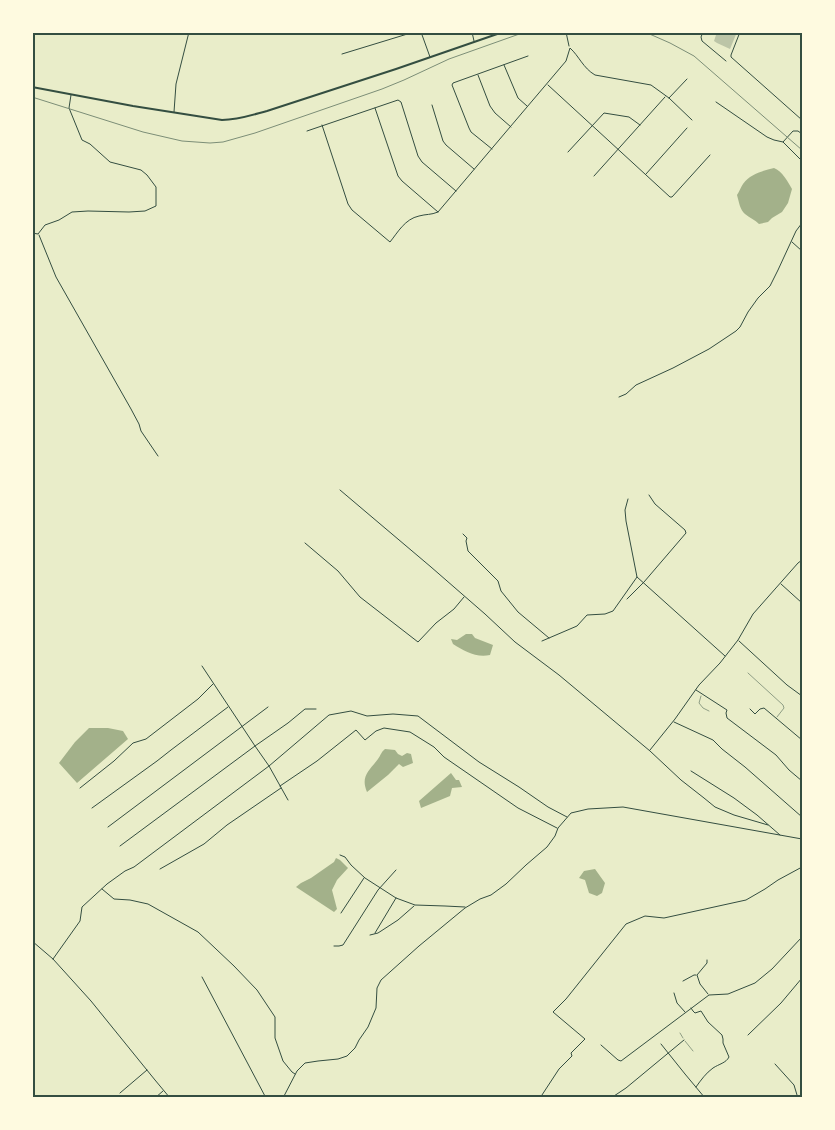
<svg xmlns="http://www.w3.org/2000/svg" width="835" height="1130" font-family="Commissioner,sans-serif">
<style>
.water{fill:#a3b18a}
.building{fill:#bcc5a7}
.lines{fill:none;stroke-linecap:round;stroke-linejoin:round}
.service{stroke:#344e41;stroke-width:0.5}
.minor{stroke:#344e41;stroke-width:1}
.tertiary{stroke:#344e41;stroke-width:2}
.rail{stroke:#7c8e77;stroke-width:1}
.neatline{fill:none;stroke:#344e41;stroke-width:2}
</style>
<rect width="100%" height="100%" fill="#e9edc9"/>
<!-- water -->
<path class="water" d="M774,168C782,171 788,182 792,189L788,203L782,212L772,218L768,222L759,224C755,220 750,218 745,214C740,210 739,202 737,195C739,192 741,187 743,184C751,173 763,171 774,168Z
M466,634H472L475,638L493,645L490,655C476,658 464,651 453,644L451,639L457,640Z
M89,728H108L123,731L128,739L77,783L59,763L75,742Z
M385,749L395,750L398,754L402,756L407,753L411,754L413,763L403,767L399,764L388,775L367,792C360,776 370,770 378,759C381,755 381,752 385,749Z
M451,773L456,780H459L462,787L452,788L450,796L421,808L419,801Z
M336,858L340,860L348,868L337,880L332,890L337,909L334,912L296,887L301,883L311,878L334,862Z
M595,869L605,883L602,893L597,896L589,893L585,880L579,878L584,871Z"/>
<!-- building -->
<path class="building" d="M717,32H737L730,49L717,43L714,41Z"/>
<g class="lines">
<!-- service -->
<path class="service" d="M748,673L783,705L784,708L777,717
M701,696L699,703L703,708L709,711
M680,1033L683,1038
M685,1041L693,1051"/>
<!-- minor -->
<path class="minor" d="M421,32L430,57
M472,32L474,41
M566,32L569,46
M703,32L701,37L702,41L726,61
M740,32L731,55V57L802,120
M342,54L414,32
M504,65L518,98L527,106
M478,75L490,106L495,113L511,127
M548,85L670,197H672L710,155
M669,98L687,79
M716,102L767,137L774,140L783,142
M432,105L443,141L446,145L474,169
M375,108L398,176L402,181L438,212
M174,112L176,84L189,32
M322,125L348,204L352,210L390,242C398,232 405,219 419,216C426,214 431,215 438,212L566,61L570,48C579,56 583,68 595,75L651,85L669,98L692,120
M307,131L398,100L401,102L418,156L422,162L456,191
M802,134L798,131H793L783,142L802,161
M492,149L471,132L469,128L452,85L453,83L528,56
M568,152L604,113L629,117L640,125
M646,174L687,128
M594,176L665,97
M32,233L38,234L45,225L59,220L72,212L88,211L129,212L145,211L156,206V187L147,175L141,170L110,162L90,144L82,140L69,108L71,95
M39,235L56,277L131,409L139,424L141,431L158,456
M792,242L802,251
M619,397L626,394L636,385L673,368L709,349L736,331L740,327L748,312L758,298L770,286L778,270L796,231L802,223
M340,490L431,567L485,614L515,642L559,675L650,751L681,780L704,798L715,807L734,815L768,825
M463,534L467,538L466,541L468,551L498,581L501,591L518,612L549,638
M305,543L338,571L360,597L418,642L436,623L454,609L464,597
M637,577L725,656
M781,584L802,603
M627,599L644,582L686,533L685,530L655,504L649,495
M542,641L577,626L587,615L605,614L613,611L637,577L626,521L625,510L628,499
M739,641L787,685L802,696
M202,666L255,746L269,766L329,715L351,711L367,716L393,714L418,716L479,762L519,787L548,807L567,817
M696,690L727,710L726,713L727,718L776,755L789,770L802,781
M750,709L755,714L760,709L764,708L802,740
M674,722L713,740L722,749L745,767L802,817
M650,750L675,719L699,685L720,663L738,640L753,614L798,563L802,560
M691,771L734,798L757,815L780,835
M280,786L317,761L356,730L365,740L376,731L384,728L410,732L434,747L444,757L518,808L557,828
M80,788L114,761L133,743L146,739L198,699L213,684
M92,808L157,761L171,750L228,707
M108,827L268,707
M120,846L255,746L288,723L305,709H316
M340,855L345,857L351,865L365,878L396,898L415,905L445,906L465,907
M160,869L204,844L227,825L281,788
M102,889L114,899L130,900L148,904L198,932L234,966L257,990L275,1017V1038L283,1061L292,1072L295,1074
M341,913L364,878
M375,933L396,898
M370,935L378,933L398,920L414,906
M32,941L53,959L91,1001L155,1080L170,1098
M334,946H339L343,945L378,890L396,870
M53,959L80,921L82,907L107,884L125,871L134,867L269,766L288,800
M707,960V963L697,975L700,984L708,994
M202,977L266,1098
M683,981L694,975H696
M674,993L677,1003L685,1012
M691,1008L693,1011L695,1013L701,1011L708,1022L722,1035L723,1039V1043L729,1057C726,1063 719,1064 713,1068C706,1073 701,1080 696,1087
M748,1035L781,1003L802,978
M661,1044L685,1074L705,1098
M601,1045L618,1060L621,1061L709,995L728,994L755,983L772,969L802,937
M775,1064L794,1085L797,1095L799,1098
M120,1093L147,1070
M155,1098L163,1091
M283,1098L297,1071L305,1063L318,1061L338,1059L347,1056L355,1048L359,1040L368,1027L376,1008L377,988L381,980L419,946L465,908L480,899L491,895L506,884L526,865L547,847L555,836L558,828L571,813L588,809L623,807L802,839
M540,1098L559,1069L572,1056L571,1053L585,1039L553,1012L566,999L626,924L645,916L664,918L746,900L765,889L778,880L802,867
M611,1098L626,1088L684,1040"/>
<!-- tertiary -->
<path class="tertiary" d="M32,87L133,106L222,120C238,120 252,115 267,111L396,69L503,32"/>
<!-- rail -->
<path class="rail" d="M645,32L670,43L694,56L802,150
M32,97L143,132L182,141L210,143L223,142L255,133L382,89L404,80L449,59L525,32"/>
</g>
<!-- border -->
<rect width="835" height="1130" fill="none" stroke="#fefae0" stroke-width="68"/>
<rect x="34" y="34" width="767" height="1062" class="neatline"/>
</svg>
